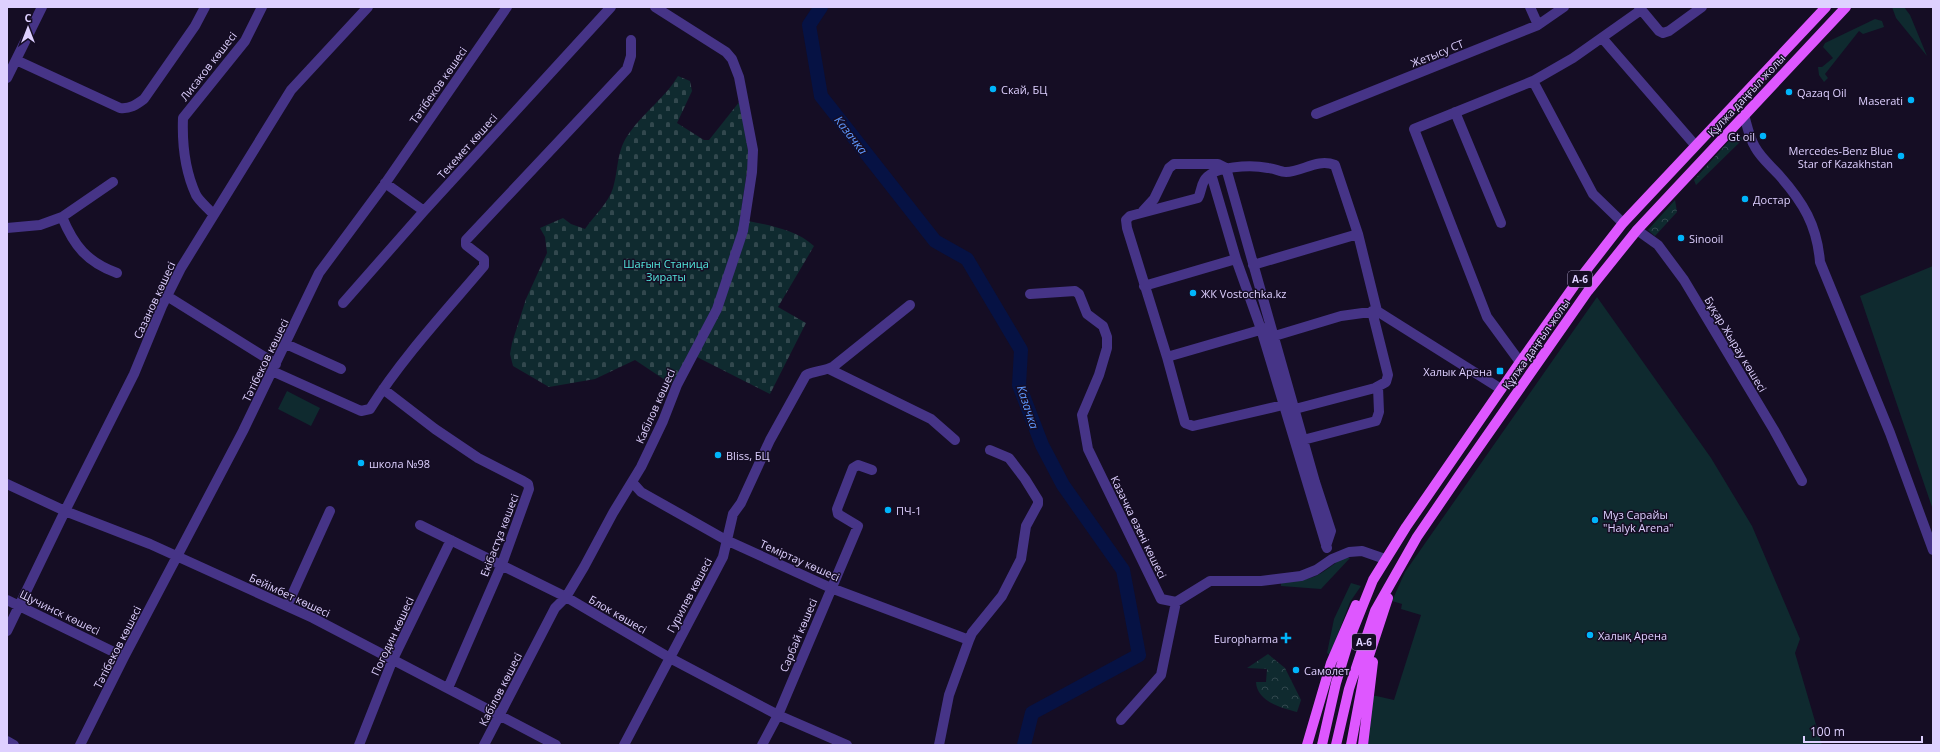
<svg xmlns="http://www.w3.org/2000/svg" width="1940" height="752" font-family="'Open Sans',sans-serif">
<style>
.green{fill:#0f2a2f}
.forest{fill:url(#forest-crowns)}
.cemetery{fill:url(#cemetery-stones)}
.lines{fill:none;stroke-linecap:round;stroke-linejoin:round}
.river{stroke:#061244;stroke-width:14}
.minor{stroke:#463487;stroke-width:10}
.major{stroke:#de57ff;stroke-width:10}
.poi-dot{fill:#00b5fb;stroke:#150d24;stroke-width:1.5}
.labels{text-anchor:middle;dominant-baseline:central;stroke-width:3;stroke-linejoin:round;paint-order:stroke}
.shield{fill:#150d24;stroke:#a296bd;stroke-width:1}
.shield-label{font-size:10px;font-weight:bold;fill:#ded0ff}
.street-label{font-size:11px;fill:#ded0ff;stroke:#150d24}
.poi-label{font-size:11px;fill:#ded0ff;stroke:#150d24;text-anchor:start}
.park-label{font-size:11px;fill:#53e7dd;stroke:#150d24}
.water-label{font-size:12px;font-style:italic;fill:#5e98ff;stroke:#150d24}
</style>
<defs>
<pattern id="forest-crowns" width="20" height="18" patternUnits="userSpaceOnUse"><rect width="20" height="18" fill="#0f2a2f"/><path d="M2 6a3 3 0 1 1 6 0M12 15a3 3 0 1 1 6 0" fill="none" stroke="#32484e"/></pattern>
<pattern id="cemetery-stones" width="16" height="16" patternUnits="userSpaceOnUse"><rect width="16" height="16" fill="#0f2a2f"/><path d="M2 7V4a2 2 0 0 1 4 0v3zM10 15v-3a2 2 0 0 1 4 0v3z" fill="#32484e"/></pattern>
</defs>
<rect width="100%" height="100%" fill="#150d24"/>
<!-- green -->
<path class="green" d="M1892,7H1904L1910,15L1927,56L1896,18Z
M1875,19L1882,21L1884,27L1863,34L1859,31L1825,74L1828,78L1824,82L1819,75L1818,67H1822L1833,58L1823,47L1825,43Z
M1933,266V510L1860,296Z
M1597,297L1711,458L1752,526L1800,639L1795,653L1822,745H1366L1372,695L1394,700L1421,615L1401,609L1402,604L1392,601L1405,572Z
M287,391L320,408L311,426L278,409Z
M1343,557L1350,558L1321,589L1281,586V583C1314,579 1317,578 1343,557Z
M1351,583L1361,586L1350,602L1330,655L1327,653L1334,619Z"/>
<!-- forest -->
<path class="forest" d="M1737,132L1743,139L1696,185L1694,180Z
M1675,200L1677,212L1655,236L1648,230Z
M1268,654L1285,668L1301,700L1297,712C1282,708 1257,702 1256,682H1266L1267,669L1247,668Z"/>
<!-- cemetery -->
<path class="cemetery" d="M678,76L690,81L692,91L677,123L704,140H709L740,101L749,157L740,219C765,225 794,228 814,246L778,307L806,323L770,394L695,356L690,357L671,384L635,360L595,379L549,387L513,366L510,354L512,343L526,299L547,253L545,237L540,228L563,218L571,224L585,229C594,216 609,202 613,188C619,168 616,150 630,132C644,112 665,98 678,76Z"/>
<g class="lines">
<!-- river -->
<path class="river" d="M821,7L809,25L821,96L935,241L967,259L1021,350L1019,385L1042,445L1063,485L1123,570L1139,655L1032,713L1024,745"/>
<!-- minor -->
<path class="minor" d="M1530,7L1538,25
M1639,7L1659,31L1663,33L1669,31L1702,7
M1603,39L1695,145
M16,60L120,108C130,109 136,105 144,99L195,26L205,7
M7,78L42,7
M1533,81L1593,194L1623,223
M1455,112L1501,223
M1316,114L1538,25L1564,7
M1744,115C1747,125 1749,137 1755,147C1761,158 1770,165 1779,175C1803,202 1817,225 1820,262L1890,433L1933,550
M1211,174L1236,259L1261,329L1327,548
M385,183L424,211
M1143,211L1154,199L1169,168L1174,164H1218L1226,168L1315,482L1331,531L1326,546
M213,214C208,208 200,202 196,195C185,171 182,144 183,118L245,41L262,7
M62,217C74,246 87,262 117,273
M7,228L40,225L62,217L113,182
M1637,230L1658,245L1684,280L1774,430L1802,481
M1253,265L1358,234
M1144,286L1236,259
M1030,294L1075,291L1079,294L1087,314L1103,326L1107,337V348L1099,375L1082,415L1088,449L1161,599L1176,602L1210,581H1261L1301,576L1316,570L1332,559L1349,552L1362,551L1385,559
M167,296L276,364
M343,303L424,211L611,7
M1268,338L1341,316L1377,311
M286,344L341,369
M1167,357L1267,328
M1520,362L1487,317L1414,129L1533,81L1573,58L1641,10
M829,369L931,419L955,440
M272,371L361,411L370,409C402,358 445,312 484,266V259L466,245V240L627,69L631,56V40
M383,389L435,429L478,458L523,481L528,484L529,489L502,564L448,688
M1283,405L1193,426L1185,423L1167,357L1127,228L1126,220L1130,216L1198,198C1201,193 1201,186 1204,181C1212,165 1253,165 1268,168C1274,168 1280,172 1286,172C1302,172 1317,158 1335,165L1358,234L1377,311L1501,389
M1295,409L1375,388L1386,382L1388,375L1372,311
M1303,440L1376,421L1379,412L1378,387
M632,482L641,492L726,540L831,588L969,640
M7,484L65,511L150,544L313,618L556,745
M420,525L566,597L670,658L778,715L847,745
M7,600L124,657
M287,606L330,511
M7,631L65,511L134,374L162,306L181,268L291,90L368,7
M1121,720L1161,675L1176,602
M7,741L14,745
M80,745L124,657L243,431L319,273L382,188L507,7
M359,745L393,659L451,540
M484,745L555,608L566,597L584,567L613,513L641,467L663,421L677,385L717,309L743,231L752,172L753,150L739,77L732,59L726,52L655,7
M624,745L723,557L733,514L741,503L770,440L806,375C815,371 825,371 834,366L910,305
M762,745L778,715L858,526L838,514L837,509L853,468L858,465L872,470
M939,745L949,695L969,640L972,633L1002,596L1021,559L1026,526L1038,504V500L1025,479L1009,458L990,450"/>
<!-- major -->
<path class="major" d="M1307,745L1331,663L1356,605
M1322,745L1336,683L1349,640L1373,580L1406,527L1520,362L1574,286L1623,223L1826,7
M1336,745L1349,689L1375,611L1417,537L1458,477L1588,291L1637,230L1846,7
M1351,745L1366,665L1388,598
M1363,745L1373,662"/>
</g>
<!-- markers -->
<g class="poi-dot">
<circle cx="993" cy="89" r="4"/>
<circle cx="1789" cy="92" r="4"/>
<circle cx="1911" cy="100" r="4"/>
<circle cx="1763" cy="136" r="4"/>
<circle cx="1901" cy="156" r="4"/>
<circle cx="1745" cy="199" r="4"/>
<circle cx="1681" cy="238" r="4"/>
<circle cx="1193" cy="293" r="4"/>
<rect x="1496" y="367" width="8" height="8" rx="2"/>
<circle cx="718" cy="455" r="4"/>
<circle cx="361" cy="463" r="4"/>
<circle cx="888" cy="510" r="4"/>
<circle cx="1595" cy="520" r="4"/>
<circle cx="1590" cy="635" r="4"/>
<path d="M1284 632h4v4h4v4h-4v4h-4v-4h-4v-4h4z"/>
<circle cx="1296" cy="670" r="4"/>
</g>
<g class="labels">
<!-- shield labels -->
<g class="shield">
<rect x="1568" y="271" width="24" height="16" rx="3"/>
<rect x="1352" y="634" width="24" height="16" rx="3"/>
</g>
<g class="shield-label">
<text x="1580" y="279">A-6</text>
<text x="1364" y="642">A-6</text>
</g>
<!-- street labels -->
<g class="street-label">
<text transform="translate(1437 53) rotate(-22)">Жетысу СТ</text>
<text transform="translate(208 66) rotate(-52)">Лисаков көшесі</text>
<text transform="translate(438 85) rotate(-55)">Тәтібеков көшесі</text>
<text transform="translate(1746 95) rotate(-47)">Құлжа даңғыл жолы</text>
<text transform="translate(467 146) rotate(-48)">Текемет көшесі</text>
<text transform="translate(154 300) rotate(-65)">Сазанов көшесі</text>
<text transform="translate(1536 344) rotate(-55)">Құлжа даңғыл жолы</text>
<text transform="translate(1736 344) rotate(59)">Бұқар Жырау көшесі</text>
<text transform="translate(265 360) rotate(-64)">Тәтібеков көшесі</text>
<text transform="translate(655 406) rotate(-66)">Кабілов көшесі</text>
<text transform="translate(1139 527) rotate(64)">Казачка өзені көшесі</text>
<text transform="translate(499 535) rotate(-69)">Екібастұз көшесі</text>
<text transform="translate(800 560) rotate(24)">Теміртау көшесі</text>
<text transform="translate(290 595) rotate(25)">Бейімбет көшесі</text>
<text transform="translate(689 595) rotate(-62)">Гурилев көшесі</text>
<text transform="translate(60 612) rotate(26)">Щучинск көшесі</text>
<text transform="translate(618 614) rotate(30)">Блок көшесі</text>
<text transform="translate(798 635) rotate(-67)">Сарбай көшесі</text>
<text transform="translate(392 636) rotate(-65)">Погодин көшесі</text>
<text transform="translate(117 647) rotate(-63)">Тәтібеков көшесі</text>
<text transform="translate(500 689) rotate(-63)">Кабілов көшесі</text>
</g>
<!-- poi labels -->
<g class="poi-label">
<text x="1001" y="89">Скай, БЦ</text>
<text x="1797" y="92">Qazaq Oil</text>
<text x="1903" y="100" text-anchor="end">Maserati</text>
<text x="1755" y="136" text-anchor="end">Gt oil</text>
<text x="1893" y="150" text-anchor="end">Mercedes-Benz Blue<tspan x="1893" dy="13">Star of Kazakhstan</tspan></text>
<text x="1753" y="199">Достар</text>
<text x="1689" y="238">Sinooil</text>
<text x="1201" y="293">ЖК Vostochka.kz</text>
<text x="1492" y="371" text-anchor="end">Халык Арена</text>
<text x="726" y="455">Bliss, БЦ</text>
<text x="369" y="463">школа №98</text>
<text x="896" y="510">ПЧ-1</text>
<text x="1603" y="514">Мұз Сарайы<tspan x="1603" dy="13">"Halyk Arena"</tspan></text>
<text x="1598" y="635">Халық Арена</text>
<text x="1278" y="638" text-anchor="end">Europharma</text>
<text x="1304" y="670">Самолет</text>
</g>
<!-- park labels -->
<g class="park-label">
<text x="666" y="263">Шағын Станица<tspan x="666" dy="13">Зираты</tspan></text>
</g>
<!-- water labels -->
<g class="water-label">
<text transform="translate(851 135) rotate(52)">Казачка</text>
<text transform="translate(1028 407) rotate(72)">Казачка</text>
</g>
</g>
<!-- border -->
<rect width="1940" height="752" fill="none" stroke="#ded0ff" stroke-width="16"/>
<!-- north arrow -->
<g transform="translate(28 28)" stroke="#150d24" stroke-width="3" paint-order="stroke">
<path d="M0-3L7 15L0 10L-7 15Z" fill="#ded0ff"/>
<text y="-6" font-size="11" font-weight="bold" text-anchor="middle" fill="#ded0ff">С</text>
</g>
<!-- scale -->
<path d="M1804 736v6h118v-6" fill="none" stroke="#ded0ff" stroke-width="2"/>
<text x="1810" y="736" font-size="12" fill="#ded0ff" stroke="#150d24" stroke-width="3" paint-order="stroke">100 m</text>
</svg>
